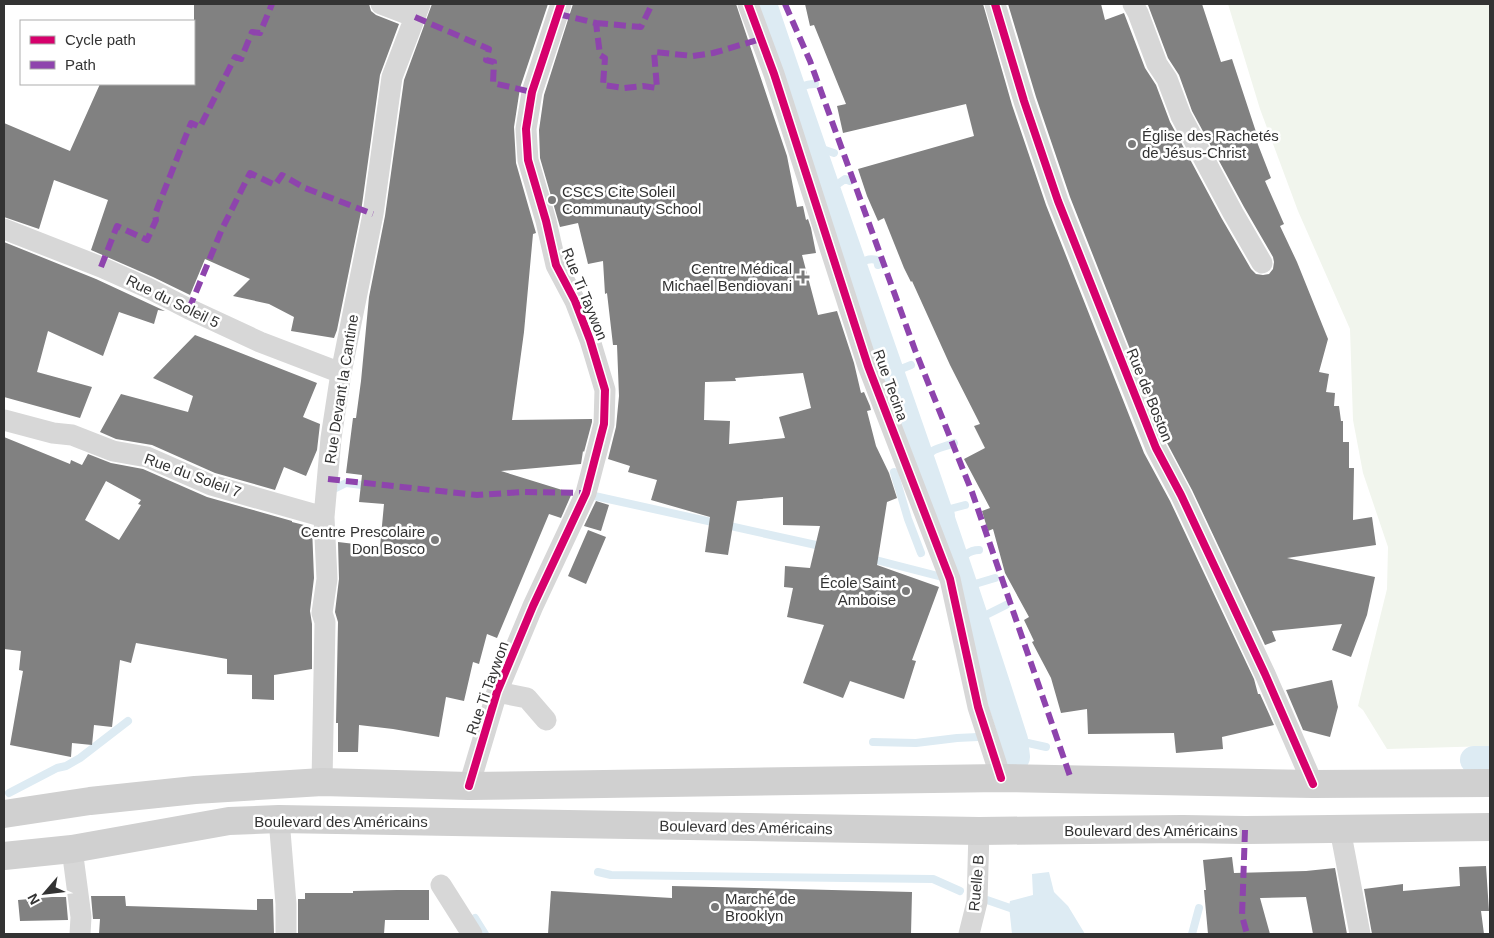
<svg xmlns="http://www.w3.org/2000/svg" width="1494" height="938" font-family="Arial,sans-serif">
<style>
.green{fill:#f1f5ed}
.water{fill:#ddebf3}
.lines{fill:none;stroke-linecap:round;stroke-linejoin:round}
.stream{stroke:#ddebf3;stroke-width:8}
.canal{stroke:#ddebf3;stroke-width:28}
.building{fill:#818181;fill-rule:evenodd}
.street{stroke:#d7d7d7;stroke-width:21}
.secondary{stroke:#d0d0d0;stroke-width:28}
.quiet{stroke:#8e44ad;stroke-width:6;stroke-dasharray:12 6;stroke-linecap:butt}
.cycleway-casing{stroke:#fff;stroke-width:11}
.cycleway{stroke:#d6006c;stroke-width:8}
.poi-dot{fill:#7a7a7a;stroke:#fff;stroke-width:2}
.labels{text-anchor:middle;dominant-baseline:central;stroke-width:5;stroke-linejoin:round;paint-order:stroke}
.poi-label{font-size:15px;fill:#333;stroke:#fff;text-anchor:start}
.street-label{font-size:15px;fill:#333;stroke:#fff}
</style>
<rect width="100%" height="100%" fill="#fff"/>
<!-- green -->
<path class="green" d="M1228,4H1490V746L1387,749L1363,710L1358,706L1387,589L1388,547L1363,473L1353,420L1350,329L1298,211L1260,109Z"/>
<!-- water -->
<path class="water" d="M1049,872L1054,892L1068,906L1085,934H1012L1009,906L1010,901L1033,895L1032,874Z"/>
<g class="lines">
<!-- stream -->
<path class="stream" d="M793,95C799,87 805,84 815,84
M815,159L825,150L834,153
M829,201L835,186L845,179L850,181
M856,275C859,264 864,257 877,260L878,265
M894,383L901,369L911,365
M923,465C932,445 938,450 954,443
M894,472L908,519L921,553
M336,488L346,483L370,486
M590,495L825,547
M923,505L936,502
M945,530L951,516L950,509L965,505
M868,558L946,578
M958,565C961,557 969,550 979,550
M957,591L971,603
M967,591L975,584L995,578
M977,624L986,615L1006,605
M996,739L1014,740L1046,747
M873,742L916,743L957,738L978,737
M9,793L57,768L66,766L80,758L128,721
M598,872L611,875L933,879L960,891
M987,900L1016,910
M475,918L485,934
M1192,934L1199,908"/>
<!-- canal -->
<path class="canal" d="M763,4C845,250 936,493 1014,740L1016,757
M1474,760H1490"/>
</g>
<!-- building -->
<path class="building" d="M194,4H369L371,11L376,15L399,24L380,75L361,212L337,330L334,338L291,331L294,317L269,304L233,296L250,279L205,259L190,295L153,277L91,250L108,200L54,180L39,229L4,217V123L70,151L100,84H194Z
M432,4H548L520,88L514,127L516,163L536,233L533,234L524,332L512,420L592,419V422L584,452L583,451L581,464L501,471L572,493L561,518L549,514L497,638L487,634L479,664L473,662L464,701L446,697L439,737L393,729L359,725L358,752H338V723H336L338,622L335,612L339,579L338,542L380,547L384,504L359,502L362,475L346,473L353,418H356L361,381L369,297L385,216L404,80Z
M573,4H736L787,156L797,207L803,206L806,220L808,219L811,228L816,253L802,255L818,315L837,311L854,363L861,393L864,392L870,406L871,410L867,411L876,446L889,473L897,498L887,502L877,565L939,587L912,660L916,661L904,699L850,681L843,698L803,683L824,625L787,617L793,588L784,587L785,566L810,568L820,526L783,525V497L737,501L728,555L705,552L710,517L651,500L657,480L628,472L630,466L608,459L616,427L619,396L617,345H613L607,293L605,294L603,261L588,264L578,223L560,227L540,158L539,130L544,95ZM803,373L811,408L779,417L785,438L729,444L730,421L704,420L705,382L736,381L735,378Z
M805,4H983L1012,105L1046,205L1144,453L1170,501L1254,679L1258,694H1260L1274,725L1222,737L1223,749L1176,753L1174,733L1088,734L1087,709L1061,713L1051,678L1032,642L1034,641L1024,620L1029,617L1005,573L993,529L988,531L982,511L990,508L964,459L985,448L974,426L980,424L950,365L912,281L911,282L904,268L884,218L878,221L867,196L858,169L974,136L966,104L843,133L837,106L846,104L814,25L810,26Z
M1008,4H1101L1105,20L1124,13L1145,68L1156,85L1170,122L1222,219L1251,269L1256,274L1263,275L1269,274L1273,269L1274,262L1273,257L1244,207L1192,111L1179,75L1168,58L1148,5L1152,4H1202L1221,62L1232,59L1259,141L1257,142L1271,178L1265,181L1284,224L1280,226L1297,262L1328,339L1319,372L1329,374L1326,392L1335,393L1334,406H1339L1341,421H1343V442H1349V468H1354L1353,520L1372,517L1376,545L1287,558L1375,577L1367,615L1351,657L1332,650L1342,624L1272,631L1276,641L1265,645L1192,490L1167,443L1070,197L1036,97Z
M4,242L96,279L165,311L158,310L154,324L119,312L103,356L48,331L37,372L92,387L80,418L4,397Z
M195,335L317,383L303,417L320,424L317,450L306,476L284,467L275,490L215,473L152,445L116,439L100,432L121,394L188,412L193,396L153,378Z
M4,437L70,464L71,460L82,465L88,454L111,463L143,469L207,497L292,521V522L312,527L314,578L310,611L312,624V669L274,675V700L252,699V675L227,674V659L136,643L131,663L120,660L112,727L94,725L92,745L72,743L71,757L10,745L23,671L19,670L21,651L4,649ZM106,481L141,500L138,504L141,505L119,540L85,520Z
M596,501L609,505L601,531L584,526Z
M588,530L606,537L586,584L568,576Z
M1332,680L1338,707L1330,737L1303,730L1286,690Z
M1232,857L1234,873L1306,871L1335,868L1347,934H1313L1306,897L1260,898L1270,934H1208L1204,890H1206L1203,860Z
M1486,866L1489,911H1481L1484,934H1372L1364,889L1403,884V891L1460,886L1459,867Z
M672,886L912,892L911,934H548L551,891L672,898Z
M397,890H429V920H385L384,934H298V899H305V893H353V891Z
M91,896H125L126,906L257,910V899H273L274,934H99L100,919H93Z
M52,897H66L68,920L20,921L18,900Z"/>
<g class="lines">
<!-- street -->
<path class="street" d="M381,4L415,17
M748,4L774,74L868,366L950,579L978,707L1001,778
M995,4L1024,101L1058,201L1156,448L1181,495L1265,674L1313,784
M1133,4L1138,13L1157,64L1167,79L1181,116L1233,213L1262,263
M4,229L101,267L148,288L189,309L260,342L341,373
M4,420L53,433L72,435L113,451L147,457L211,485L324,517
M497,692L527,698L546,720
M322,782L325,622L322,613L327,579L324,517L331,438L341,373L373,214L392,77L420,4
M469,786L497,692L533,606L586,493L604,424L605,390L590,340L575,301L556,265L546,221L528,160L526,129L532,92L561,4
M279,819L286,904V934
M1340,829L1360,934
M72,849L81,917L80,934
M441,885L472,934
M969,934L977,902L979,831"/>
<!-- secondary -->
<path class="secondary" d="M4,814L90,801L195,790L322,782L469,786L1001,778L1313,784L1490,783
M4,856L72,849L229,821L279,819L979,831L1183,829L1245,830L1490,827"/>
<!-- quiet -->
<path class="quiet" d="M785,4L810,61L915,350L972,492L1071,779
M558,14L596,23L600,55L605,58L603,85L624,88L643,86L657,88L654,52L693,56L713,53L761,39
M415,17L489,49L486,60L494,62L493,83L532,92
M596,23L641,27L652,4
M101,267L117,226L147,240L156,220L155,215L159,204L191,123L200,127L235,57L241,59L252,32L260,33L272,4
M189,309L222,229L250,173L275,185L282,175L305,188L373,214
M328,479L477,495L523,492L586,493
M1245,830L1242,916L1247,934"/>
<defs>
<path id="cycleway" d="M748,4L774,74L868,366L950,579L978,707L1001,778
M995,4L1024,101L1058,201L1156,448L1181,495L1265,674L1313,784
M469,786L497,692L533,606L586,493L604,424L605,390L590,340L575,301L556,265L546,221L528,160L526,129L532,92L561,4"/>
</defs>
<!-- cycleway casing -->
<use href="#cycleway" class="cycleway-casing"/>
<!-- cycleway -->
<use href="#cycleway" class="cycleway"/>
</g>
<!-- markers -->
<g class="poi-dot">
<circle cx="1132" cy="144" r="5"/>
<circle cx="552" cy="200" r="5"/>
<path d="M800.5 269.5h5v5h5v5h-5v5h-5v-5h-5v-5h5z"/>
<circle cx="435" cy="540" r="5"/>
<circle cx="906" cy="591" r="5"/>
<circle cx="715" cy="907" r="5"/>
</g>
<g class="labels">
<!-- poi labels -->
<g class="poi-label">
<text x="1142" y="135">Église des Rachetés<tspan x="1142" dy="17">de Jésus-Christ</tspan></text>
<text x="562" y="191">CSCS Cite Soleil<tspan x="562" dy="17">Communauty School</tspan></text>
<text x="792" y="268" text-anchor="end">Centre Médical<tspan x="792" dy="17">Michael Bendiovani</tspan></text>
<text x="425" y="531" text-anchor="end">Centre Prescolaire<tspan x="425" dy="17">Don Bosco</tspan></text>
<text x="896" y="582" text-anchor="end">École Saint<tspan x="896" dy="17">Amboise</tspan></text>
<text x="725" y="898">Marché de<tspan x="725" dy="17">Brooklyn</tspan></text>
</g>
<!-- street labels -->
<g class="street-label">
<text transform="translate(585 294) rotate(68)">Rue Ti Taywon</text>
<text transform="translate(173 301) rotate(26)">Rue du Soleil 5</text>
<text transform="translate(891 385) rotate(70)">Rue Tecina</text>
<text transform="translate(341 389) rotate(-81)">Rue Devant la Cantine</text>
<text transform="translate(1150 395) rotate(68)">Rue de Boston</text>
<text transform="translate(193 475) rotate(20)">Rue du Soleil 7</text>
<text transform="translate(487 688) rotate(-70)">Rue Ti Taywon</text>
<text x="341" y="821">Boulevard des Américains</text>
<text transform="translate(746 827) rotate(1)">Boulevard des Américains</text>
<text x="1151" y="830">Boulevard des Américains</text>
<text transform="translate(976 883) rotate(-85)">Ruelle B</text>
</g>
</g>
<!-- border -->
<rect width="1494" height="938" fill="none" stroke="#333333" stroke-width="10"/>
<!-- legend -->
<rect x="20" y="20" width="175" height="65" fill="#ffffff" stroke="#adadad"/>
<rect x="30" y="36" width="25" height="8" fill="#d6006c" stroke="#adadad"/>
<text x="65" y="45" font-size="15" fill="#333333">Cycle path</text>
<rect x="30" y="61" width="25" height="8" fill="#8e44ad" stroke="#adadad"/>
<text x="65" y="70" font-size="15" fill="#333333">Path</text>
<!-- north arrow -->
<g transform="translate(45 893) rotate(242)" stroke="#ffffff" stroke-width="4" paint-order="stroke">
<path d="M0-4L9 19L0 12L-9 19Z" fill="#333333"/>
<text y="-8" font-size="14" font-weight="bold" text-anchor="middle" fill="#333333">N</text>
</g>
</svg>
